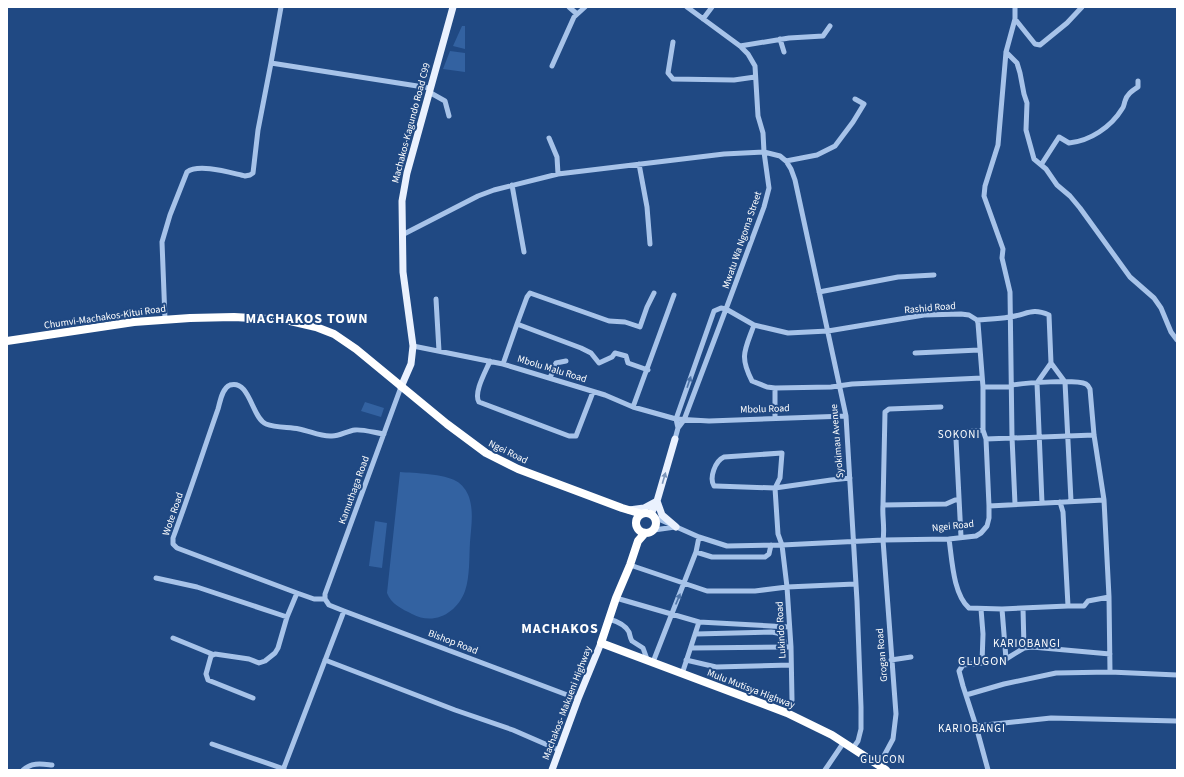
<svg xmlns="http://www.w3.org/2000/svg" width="1184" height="777" font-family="'Source Sans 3',sans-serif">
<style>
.green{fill:#3362a1}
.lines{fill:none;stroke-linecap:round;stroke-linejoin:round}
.minor{stroke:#a7c3e9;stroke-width:5}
.major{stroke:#eaf1fe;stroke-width:7}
.highway{stroke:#fff;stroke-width:8}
.oneway{fill:#4f74a7}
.oneway2{fill:#7b95ba}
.labels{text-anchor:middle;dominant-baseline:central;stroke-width:4;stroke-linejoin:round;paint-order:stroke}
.street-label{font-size:10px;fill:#fff;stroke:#204983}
.neighbourhood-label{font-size:11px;letter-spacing:1px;fill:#fff;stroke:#204983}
.quarter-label{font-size:12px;letter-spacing:1px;fill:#fff;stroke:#204983}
.district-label{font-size:14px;font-weight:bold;letter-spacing:1px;fill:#fff;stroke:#204983}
</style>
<rect width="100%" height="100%" fill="#204983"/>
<!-- green -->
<path class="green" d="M462,26H465V49L453,46Z
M450,51L465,53V72L443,69Z
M365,402L384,408L381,417L361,411Z
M400,472C414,473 445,474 456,481C462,484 467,491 469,497C474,512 471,528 470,542C469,558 470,576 465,591C457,613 434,626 412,614C402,609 391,604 387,593Z
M375,521L387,523L382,568L369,566Z"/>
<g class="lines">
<!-- minor -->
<path class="minor" d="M569,7L577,14
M1015,7V19L1006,52L998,145L985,186L984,196L1003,249L1002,258L1010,292L1012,437L1015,504
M703,19L712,7
M1015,19L1035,44L1040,45L1067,23L1082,7
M780,39L784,52
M673,42L668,73L673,79L734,80L755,77
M740,46L789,38L823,36L830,26
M1006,52L1017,63L1020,73L1024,94L1027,103L1026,130L1034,159L1046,169L1057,185L1070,196L1080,208L1130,277L1154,298L1161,308L1171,332L1177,340
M271,63L430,88
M552,66L574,17L585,7
M429,92L445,101L449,116
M549,138L557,157L558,174
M786,161L817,155L835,146L853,122L864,104L855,99
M639,164L647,207L650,244
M1041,165L1059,137L1069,143C1090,141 1111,127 1122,109C1124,107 1124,104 1125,101C1127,94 1132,91 1138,87V81
M512,185L524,252
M402,235L478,196L494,190L558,174L724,154L764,152L780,156L786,161L791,169L795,180L846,416L857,601L861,707V729L858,741L853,748
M819,292L898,277L934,275
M436,299L439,351
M165,319L162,242L170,215L187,172C199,163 231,173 245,176L250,175L253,173L258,130L271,63L281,7
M977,320C988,319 999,319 1009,317C1027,315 1031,307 1049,315L1051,363L1037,383L1042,503
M517,324L527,297L530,293L609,321L625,322L640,327L647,307L654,293
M754,325C745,350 739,356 752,381L767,387L775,388L831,387L852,384L982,378
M413,346L503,364L605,395L633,407L676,419L709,421L846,416
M915,353L979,350
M490,361C486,371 473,393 479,402L569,436H576L593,392
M1051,363L1065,382L1071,501
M503,364L517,324L581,348L591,353L599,363L612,357L615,353L626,356L628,363L648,370
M550,378L556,363L566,361
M983,387H1011L1012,385C1025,383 1076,379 1086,384C1088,385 1089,387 1090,389L1094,435L1104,500L1109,597L1110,672
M633,407L674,295
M941,407L889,409L885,412L883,505L946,504L955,500H959
M775,418V388
M676,419L714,311L721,308L726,309L754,325L788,333L828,331L924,315L961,314L969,315L977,320L978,323L983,387V430L986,439L989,506
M678,428L684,420L726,309L764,207L769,188L764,152L763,133L758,116L755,66L748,54L740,46L687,7
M675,439L678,428L676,419
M986,439L1094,435
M654,517L699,537L727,546L782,545L883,540L949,539L976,536L981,533L987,526L989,518V506L1104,500
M654,530L675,527
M961,537L956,439C962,430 973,431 983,430
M949,539C952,559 953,594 969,608L1002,609L1068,606L1063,512L1060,502
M696,552L712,557H765L769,554L771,545
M630,565L707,591H755L787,587L855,584
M156,578L197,587L287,617
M616,598L699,622L682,674
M325,599H314L297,593L177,548L173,544V538C189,495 203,452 218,409C220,402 222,388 230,385C250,379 252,419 266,424C276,428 289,427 299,429C310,431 321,437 332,436C340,436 347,431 355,430C362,429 376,433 384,434
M325,599L329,605L344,611L578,699
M325,599V594L401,387
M1068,606H1084L1088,601L1109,597
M1023,608L1024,648
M981,609L983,634L982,663L963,665L959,671L963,686L976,726L988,770
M1002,609L1006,659
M609,619C616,621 625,624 629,632C630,635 630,638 632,641L643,648L647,659
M699,622L789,627
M696,634L771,632C782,633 784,636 785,647
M173,638L212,654
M691,648L788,647
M325,660L455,710L513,730L559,750
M686,660L716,667L791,665
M891,660L911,657
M653,662L696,552L699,537
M982,663L1006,659L1024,648L1032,647L1110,654
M966,695L1004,684L1056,673L1110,672L1177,675
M253,698L208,680L206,674L211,656L215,654L249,659L259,663L265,661L275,653L278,648L287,617L297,593
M787,713L792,700L791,647L787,587L782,545L778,534L775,488L780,478L782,453L724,457C715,461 709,478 714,486H716L775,488L831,480L850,478
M976,726L1051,718L1177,721
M212,744L284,769
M879,765L893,739L896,714L883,540C885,528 882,516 883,505
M23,770C32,762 42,764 52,765
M283,770L344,611
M825,770L844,742"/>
<!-- major -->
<path class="major" d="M401,387L411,364L413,346L403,272L402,201L407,173L453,7
M629,510L644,508L657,501L662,515L676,527
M651,514L657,501L675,439
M552,770L578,699L601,643"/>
<!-- highway -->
<path class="highway" d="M7,341L134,322L190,318L234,317L286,320L316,327L334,334L356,349L447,424L486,453L518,469L622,508L642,514
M636 523a10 10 0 1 1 20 0a10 10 0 1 1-20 0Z
M645,533L638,541L630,565L616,598L601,643L787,713L832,735L886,770"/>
</g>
<!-- one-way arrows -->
<defs><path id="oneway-solid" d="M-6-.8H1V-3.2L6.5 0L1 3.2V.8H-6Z"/></defs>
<g class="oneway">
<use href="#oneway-solid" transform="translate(689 382) rotate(-71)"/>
<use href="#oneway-solid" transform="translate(678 599) rotate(-67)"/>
</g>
<use class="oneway2" href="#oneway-solid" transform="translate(664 478) rotate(-74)"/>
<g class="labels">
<!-- street labels -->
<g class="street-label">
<text transform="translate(411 123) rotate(-75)">Machakos-Kagundo Road C99</text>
<text transform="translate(742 240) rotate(-71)">Mwatu Wa Ngoma Street</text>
<text transform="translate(930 308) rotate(-5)">Rashid Road</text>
<text transform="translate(105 317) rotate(-8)">Chumvi-Machakos-Kitui Road</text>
<text transform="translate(552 369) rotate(17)">Mbolu Malu Road</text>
<text transform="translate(765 409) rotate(-2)">Mbolu Road</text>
<text transform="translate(837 441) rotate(-95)">Syokimau Avenue</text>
<text transform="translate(508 452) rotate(26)">Ngei Road</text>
<text transform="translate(354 490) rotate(-70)">Kamuthaga Road</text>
<text transform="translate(173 514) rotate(-71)">Wote Road</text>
<text transform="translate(953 526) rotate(-6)">Ngei Road</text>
<text transform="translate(781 630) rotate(-93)">Lukindo Road</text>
<text transform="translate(453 642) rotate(21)">Bishop Road</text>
<text transform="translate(882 655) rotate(-95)">Grogan Road</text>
<text transform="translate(751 689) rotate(21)">Mulu Mutisya Highway</text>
<text transform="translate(567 703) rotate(-69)">Machakos- Makueni Highway</text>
</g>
<!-- neighbourhood labels -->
<g class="neighbourhood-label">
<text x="959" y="434">SOKONI</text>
<text x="1027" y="643">KARIOBANGI</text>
<text x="972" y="728">KARIOBANGI</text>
<text x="883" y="759">GLUCON</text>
</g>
<!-- quarter labels -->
<g class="quarter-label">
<text x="983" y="661">GLUGON</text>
</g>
<!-- district labels -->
<g class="district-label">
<text x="307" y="319">MACHAKOS TOWN</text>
<text x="560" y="629">MACHAKOS</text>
</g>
</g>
<!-- border -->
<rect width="1184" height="777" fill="none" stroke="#ffffff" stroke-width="16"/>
</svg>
